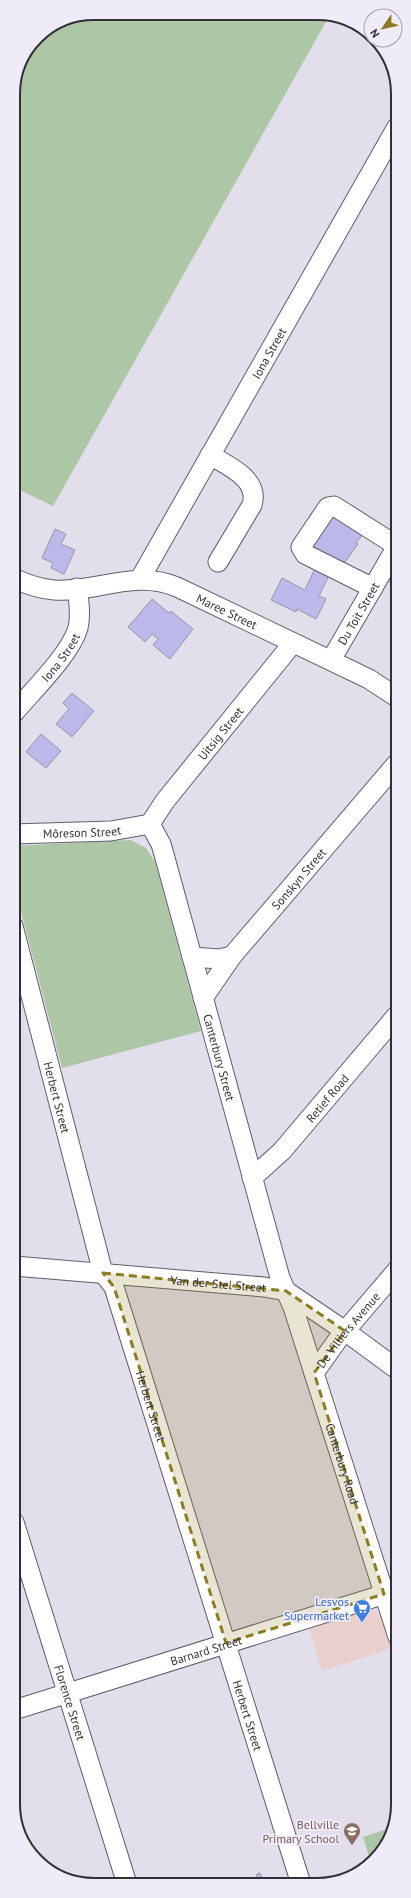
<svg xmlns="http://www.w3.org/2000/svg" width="411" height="1898" font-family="'PT Sans',sans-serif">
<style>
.commercial{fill:#ead0cd}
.green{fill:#acc6a6}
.building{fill:#bab9e9;stroke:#9696a4}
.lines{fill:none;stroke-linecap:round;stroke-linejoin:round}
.minor-casing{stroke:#625d69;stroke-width:21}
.path{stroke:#a29ea9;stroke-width:2.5;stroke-dasharray:1 3;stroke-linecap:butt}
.minor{stroke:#fff;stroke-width:19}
.marked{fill:#8d7c22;fill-opacity:0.2;stroke:#8d7c22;stroke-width:3;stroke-dasharray:8 5;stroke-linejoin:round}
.labels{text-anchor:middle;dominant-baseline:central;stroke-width:3.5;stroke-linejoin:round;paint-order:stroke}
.street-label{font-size:12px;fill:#323036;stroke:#f0ebf9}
.shop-label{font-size:12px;fill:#366cbe;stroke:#f0ebf9;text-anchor:end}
.education-label{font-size:12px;fill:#785e54;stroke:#f0ebf9;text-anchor:end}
.rim{fill:none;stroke:#323036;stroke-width:2}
</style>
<rect width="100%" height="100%" fill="#e3deec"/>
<!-- commercial -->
<path class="commercial" d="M368,1610H373L381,1614L393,1648L322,1671L309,1629Z"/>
<!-- green -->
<path class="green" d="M94,13L315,15L327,20L53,506L13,487V89L19,63L37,37L63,19Z
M397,561V580L392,585L385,580Z
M131,840L146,848L155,862L201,1031L62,1068L13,881V846Z
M390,1828L378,1858L371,1863L363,1837Z"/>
<!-- building -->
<path class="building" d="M397,165V177L392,175Z
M334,510L364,533L356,543L358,544L345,562L343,561L338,568L307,547Z
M55,529L66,534L61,544L75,550L64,574L51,568L53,563L42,558Z
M316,566L330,573L319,596L326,599L316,619L297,609L296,612L271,600L282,578L305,590Z
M152,599L169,613L171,611L193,629L170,659L153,645L158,639L152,634L145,642L128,627Z
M72,693L94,711L72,737L56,724L69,709L63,703Z
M41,734L61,751L46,768L26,752Z
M260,1873L265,1884H248V1881L256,1878L257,1874Z"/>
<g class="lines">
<defs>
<g id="minor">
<path d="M210,455C228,466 260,479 252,505L218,562"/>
<path id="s1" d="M13,578C26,584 39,589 54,590C97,593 134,569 177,587L369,679L398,698"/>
<path id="s2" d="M140,579L397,127"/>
<path d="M373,588L305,554L301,547L328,507L334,506L397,546"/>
<path id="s3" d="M331,660L397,546"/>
<path id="s4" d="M13,714C32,691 70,655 78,628C81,615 79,601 77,588"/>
<path id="s5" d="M150,824L161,844L165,858L280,1278L293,1307L398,1637"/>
<path id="s6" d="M150,824L165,801L293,643"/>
<path id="s7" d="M13,834L111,831L150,824"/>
<path id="s8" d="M13,926L103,1273L114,1287L301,1884"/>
<path d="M192,957L219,959L232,956"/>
<path id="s9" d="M203,998L232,956L398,762"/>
<path id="s10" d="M252,1178L282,1151L398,1014"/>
<path id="s11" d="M14,1266L264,1287L286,1291L345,1331L398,1370"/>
<path id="s12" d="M314,1373L339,1338L398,1269"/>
<path id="s13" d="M14,1522L127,1884"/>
<path id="s14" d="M14,1710L398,1590"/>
</g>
</defs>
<!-- minor casing -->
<use href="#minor" class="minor-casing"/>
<!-- path -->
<path class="path" d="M397,524V523"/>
<!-- minor -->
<use href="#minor" class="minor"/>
</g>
<!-- marked area -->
<path class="marked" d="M103,1273L286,1291L345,1331L314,1373L384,1594L226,1643L114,1287Z"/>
<!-- icons -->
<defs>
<symbol id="supermarket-pin" viewBox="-11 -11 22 30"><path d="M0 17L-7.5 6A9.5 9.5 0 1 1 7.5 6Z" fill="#3f7fe0" stroke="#f0ebf9"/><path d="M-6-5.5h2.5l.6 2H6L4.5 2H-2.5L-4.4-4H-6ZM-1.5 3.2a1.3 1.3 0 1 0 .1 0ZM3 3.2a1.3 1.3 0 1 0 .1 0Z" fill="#fff"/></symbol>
<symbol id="school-pin" viewBox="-11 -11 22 30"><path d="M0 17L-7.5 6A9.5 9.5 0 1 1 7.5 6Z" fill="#8d6e63" stroke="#f0ebf9"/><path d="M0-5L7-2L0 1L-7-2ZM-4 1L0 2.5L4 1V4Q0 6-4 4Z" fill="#fff"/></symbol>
</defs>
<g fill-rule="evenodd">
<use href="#supermarket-pin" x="352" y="1598" width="20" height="27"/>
<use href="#school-pin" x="342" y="1821" width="20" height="27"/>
</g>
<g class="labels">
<!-- street labels -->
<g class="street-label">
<text stroke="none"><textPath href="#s2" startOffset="260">Iona Street</textPath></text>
<text stroke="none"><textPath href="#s1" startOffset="223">Maree Street</textPath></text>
<text stroke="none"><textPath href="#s3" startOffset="54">Du Toit Street</textPath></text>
<text stroke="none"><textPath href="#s4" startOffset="74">Iona Street</textPath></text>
<text stroke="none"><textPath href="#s6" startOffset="115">Uitsig Street</textPath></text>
<text stroke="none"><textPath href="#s7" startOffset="69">Môreson Street</textPath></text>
<text stroke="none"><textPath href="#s9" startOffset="153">Sonskyn Street</textPath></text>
<text stroke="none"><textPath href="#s5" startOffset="244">Canterbury Street</textPath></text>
<text stroke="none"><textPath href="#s8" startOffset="177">Herbert Street</textPath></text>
<text stroke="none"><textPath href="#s10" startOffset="110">Retief Road</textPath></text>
<text stroke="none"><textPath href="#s11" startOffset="205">Van der Stel Street</textPath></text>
<text stroke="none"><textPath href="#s12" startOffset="55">De Villiers Avenue</textPath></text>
<text stroke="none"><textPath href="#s8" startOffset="501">Herbert Street</textPath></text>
<text stroke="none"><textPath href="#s5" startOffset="669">Canterbury Road</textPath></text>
<text stroke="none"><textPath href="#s14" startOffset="201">Barnard Street</textPath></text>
<text stroke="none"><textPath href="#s13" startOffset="189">Florence Street</textPath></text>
<text stroke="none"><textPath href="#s8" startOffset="825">Herbert Street</textPath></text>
</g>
<!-- shop labels -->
<g class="shop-label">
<text x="349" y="1601">Lesvos<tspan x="349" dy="14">Supermarket</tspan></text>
</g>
<!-- education labels -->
<g class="education-label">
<text x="339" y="1824">Bellville<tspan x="339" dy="14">Primary School</tspan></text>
</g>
</g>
<!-- crop -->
<path d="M0 0H411V1898H0ZM94 20H317A74 74 0 0 1 391 94V1804A74 74 0 0 1 317 1878H94A74 74 0 0 1 20 1804V94A74 74 0 0 1 94 20Z" fill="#f0ebf9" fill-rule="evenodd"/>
<path class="rim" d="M94 20H317A74 74 0 0 1 391 94V1804A74 74 0 0 1 317 1878H94A74 74 0 0 1 20 1804V94A74 74 0 0 1 94 20Z"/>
<!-- north arrow -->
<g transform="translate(383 28) rotate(236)"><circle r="19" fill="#f0ebf9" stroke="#a4a0ab"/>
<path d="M0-3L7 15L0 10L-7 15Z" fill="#8d7c22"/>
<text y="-6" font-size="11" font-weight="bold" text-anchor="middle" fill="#323036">N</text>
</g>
</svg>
